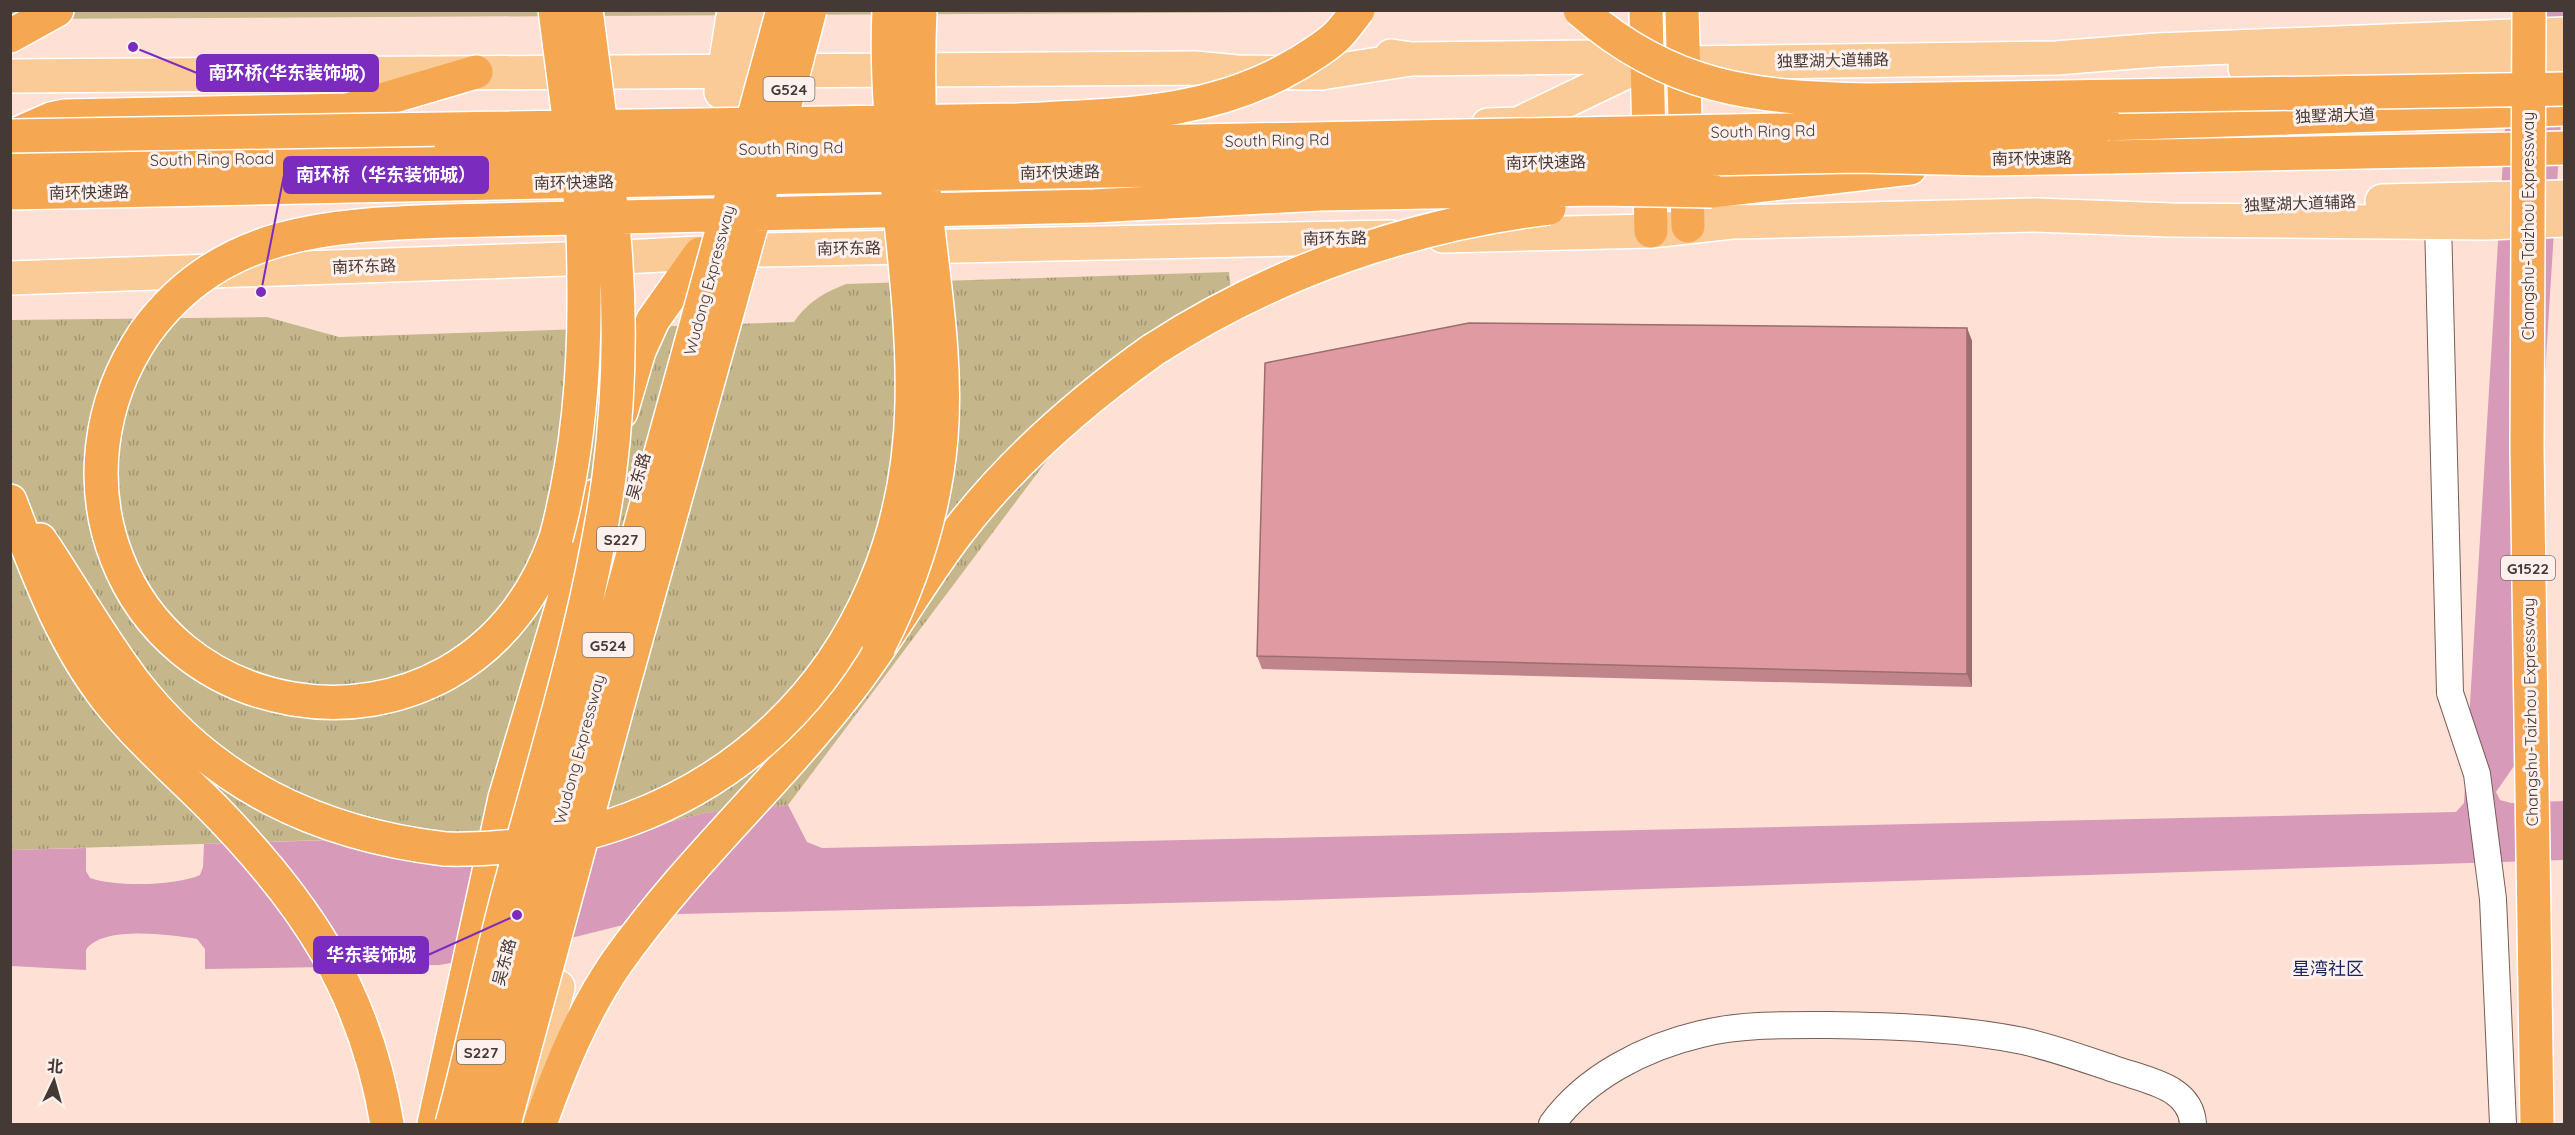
<svg xmlns="http://www.w3.org/2000/svg" width="2575" height="1135" font-family="Quicksand,'Noto Sans SC',sans-serif">
<style>
.park{fill:url(#park-tufts)}
.water{fill:#d79ab9}
.lines{fill:none;stroke-linecap:round;stroke-linejoin:round}
.street-casing{stroke:#785e55;stroke-width:28}
.primary-casing{stroke:#fff;stroke-width:36}
.highway-casing{stroke:#fff;stroke-width:36}
.street{stroke:#fff;stroke-width:26}
.primary{stroke:#faca97;stroke-width:33}
.highway{stroke:#f6a752;stroke-width:33}
.highway-bridge-casing{stroke:#fff;stroke-width:36;stroke-linecap:butt}
.highway-bridge{stroke:#f6a752;stroke-width:33}
.wall{fill:#c0858a}
.shaded-wall{fill:#9c6c71}
.building{fill:#df9ba1;stroke:#9c6c71;stroke-width:1.5}
.labels{text-anchor:middle;dominant-baseline:central;stroke-width:6;stroke-linejoin:round;paint-order:stroke}
.shield{fill:#fef1ed;stroke:#7c706c;stroke-width:1.5}
.shield-label{font-size:15px;font-weight:bold;fill:#453935}
.street-label{font-size:16px;fill:#453935;stroke:#fef1ed}
.neighbourhood-label{font-size:18px;fill:#1a285f;stroke:#fef1ed}
.leader{fill:none;stroke:#7b2cbf;stroke-width:2}
.callout-dot{fill:#7b2cbf;stroke:#fef1ed;stroke-width:2}
.callout{fill:#7b2cbf;stroke:#7b2cbf;stroke-width:2}
.callout-label{font-size:18px;text-anchor:middle;font-weight:bold;fill:#fff}
</style>
<defs>
<pattern id="park-tufts" width="24" height="20" patternUnits="userSpaceOnUse" patternTransform="scale(1.5)"><rect width="24" height="20" fill="#c5b68b"/><path d="M3 7l-1-3M5 7V3M7 7l1-3M15 17l-1-3M17 17v-4M19 17l1-3" fill="none" stroke="#a29572"/></pattern>
</defs>
<rect width="100%" height="100%" fill="#ffe0d5"/>
<!-- park -->
<path class="park" d="M11,10L1529,11L11,19Z
M1229,272L1234,318L1133,382L1060,443L788,805L705,813L638,830L11,850L10,320L267,317L339,337L794,322C808,302 823,293 846,284Z"/>
<!-- water -->
<path class="water" d="M2512,11H2564V72L2521,756L2496,792L2500,800L2511,803L2564,801V860L1299,900L679,914L639,921L539,946L440,965L205,969V949L197,939C171,935 102,925 86,950V970L11,966L10,850L86,848V871L90,878C116,887 175,886 200,875L203,867L204,844L638,830L705,813L788,805L807,842L822,848L2456,812L2464,803Z"/>
<g class="lines">
<defs>
<path id="street" d="M2438,222L2450,693L2477,774L2493,899L2503,1124
M1552,1124C1586,1077 1645,1047 1701,1034C1741,1024 1786,1025 1828,1025C1893,1026 1959,1028 2023,1041C2054,1048 2084,1059 2114,1069C2145,1080 2191,1086 2193,1124"/>
<path id="primary" d="M1391,56L1411,59L1596,57L1647,62L1683,63L2056,58L2157,50L2564,34
M2245,68L2471,67L2564,63
M10,76L1195,68L1237,72L1321,73L1411,59
M721,92L734,10
M1488,125L1518,124L1647,62
M727,150L764,10
M2382,201L2564,197
M1443,236L1651,231L1732,222L2035,215L2171,220L2487,223L2564,220
M10,278L623,257L757,250L1391,237
M522,1124L558,987"/>
<path id="highway" d="M1646,10L1651,231
M1682,10L1688,226
M10,36L57,10
M2106,124L2564,109
M10,137L51,119L65,116L347,110L476,72
M2110,157L2564,148
M10,162L449,155
M1712,191L1910,168
M10,193L450,184
M145,333C48,476 118,669 293,699C346,708 400,699 447,673C500,643 536,595 556,538
M621,412L639,351L653,320L700,254
M10,501C37,571 61,640 108,700C139,739 177,772 213,808C306,903 365,991 387,1124
M40,540C71,586 99,636 133,681C212,784 318,834 445,849
M434,1124L505,798L595,496
M540,1124C560,1068 583,1011 617,962C687,863 775,785 848,691C887,641 918,584 956,534C1011,462 1080,402 1153,350"/>
</defs>
<!-- street casing -->
<use href="#street" class="street-casing"/>
<!-- primary casing -->
<use href="#primary" class="primary-casing"/>
<!-- highway casing -->
<use href="#highway" class="highway-casing"/>
<!-- street -->
<use href="#street" class="street"/>
<!-- primary -->
<use href="#primary" class="primary"/>
<!-- highway -->
<use href="#highway" class="highway"/>
<defs>
<path id="highway-bridge" d="M555,10L573,149
M586,10L604,149
M1580,10C1670,89 1755,98 1869,100L2564,89
M2529,10L2527,448L2537,1124
M10,136L1018,120C1116,115 1210,116 1297,64C1310,56 1326,47 1338,35C1345,28 1351,19 1358,10
M775,142L810,10
M746,145L783,10
M449,155L2106,124
M450,184L1857,156L1985,159L2110,157
M145,333C220,229 330,225 447,221L1094,206L1320,194L1598,189L1712,191
M1153,350C1272,273 1408,225 1549,208
M556,538C578,456 585,373 584,288C584,258 584,227 580,197
M879,646C912,581 935,511 941,438C947,361 934,286 926,211C919,145 917,77 920,10
M445,849C711,855 907,669 912,403C915,272 883,141 889,10
M452,1124C474,1045 489,964 511,884C547,750 590,615 609,477C621,385 621,289 610,197
M476,1124L732,195
M504,1124L621,693L760,195"/>
</defs>
<!-- highway-bridge casing -->
<use href="#highway-bridge" class="highway-bridge-casing"/>
<!-- highway-bridge -->
<use href="#highway-bridge" class="highway-bridge"/>
</g>
<!-- wall -->
<path class="wall" d="M1967,328L1972,341V687L1262,669L1257,656Z"/>
<!-- shaded-wall -->
<path class="shaded-wall" d="M1967,328L1972,341V687L1967,674Z"/>
<!-- building -->
<path class="building" d="M1469,323L1967,328V674L1257,656L1265,363Z"/>
<g class="labels">
<!-- shield labels -->
<g class="shield">
<rect x="763.5" y="77" width="51" height="24" rx="4.5"/>
<rect x="597" y="527" width="48" height="24" rx="4.5"/>
<rect x="2501" y="556" width="54" height="24" rx="4.5"/>
<rect x="582.5" y="633" width="51" height="24" rx="4.5"/>
<rect x="457" y="1040" width="48" height="24" rx="4.5"/>
</g>
<g class="shield-label">
<text x="789" y="89">G524</text>
<text x="621" y="539">S227</text>
<text x="2528" y="568">G1522</text>
<text x="608" y="645">G524</text>
<text x="481" y="1052">S227</text>
</g>
<!-- street labels -->
<g class="street-label">
<text transform="translate(1833 60) rotate(-1)">独墅湖大道辅路</text>
<text transform="translate(2335 115) rotate(-2)">独墅湖大道</text>
<text transform="translate(1763 131) rotate(-1)">South Ring Rd</text>
<text transform="translate(1277 140) rotate(-1)">South Ring Rd</text>
<text transform="translate(791 148) rotate(-1)">South Ring Rd</text>
<text transform="translate(2032 158) rotate(-1)">南环快速路</text>
<text transform="translate(212 159) rotate(-1)">South Ring Road</text>
<text transform="translate(1546 162) rotate(-1)">南环快速路</text>
<text transform="translate(1060 172) rotate(-1)">南环快速路</text>
<text transform="translate(574 182) rotate(-1)">南环快速路</text>
<text transform="translate(89 192) rotate(-1)">南环快速路</text>
<text transform="translate(2300 203) rotate(-2)">独墅湖大道辅路</text>
<text transform="translate(2528 226) rotate(-90)">Changshu-Taizhou Expressway</text>
<text transform="translate(1335 238) rotate(-1)">南环东路</text>
<text transform="translate(849 248) rotate(-1)">南环东路</text>
<text transform="translate(364 266) rotate(-2)">南环东路</text>
<text transform="translate(709 280) rotate(-75)">Wudong Expressway</text>
<text transform="translate(638 476) rotate(-74)">吴东路</text>
<text transform="translate(2530 712) rotate(-91)">Changshu-Taizhou Expressway</text>
<text transform="translate(579 749) rotate(-75)">Wudong Expressway</text>
<text transform="translate(504 962) rotate(-75)">吴东路</text>
</g>
<!-- neighbourhood labels -->
<g class="neighbourhood-label">
<text x="2328" y="968">星湾社区</text>
</g>
</g>
<!-- callouts -->
<path class="leader" d="M133 47L197 73M261 292L284 175M517 915L428 955"/>
<g class="callout-dot">
<circle cx="133" cy="47" r="6"/>
<circle cx="261" cy="292" r="6"/>
<circle cx="517" cy="915" r="6"/>
</g>
<g class="callout">
<rect x="197" y="55" width="181" height="36" rx="6"/>
<rect x="284" y="157" width="204" height="36" rx="6"/>
<rect x="314" y="937" width="114" height="36" rx="6"/>
</g>
<g class="callout-label">
<text x="287" y="79">南环桥(华东装饰城)</text>
<text x="386" y="181">南环桥（华东装饰城）</text>
<text x="371" y="961">华东装饰城</text>
</g>
<!-- border -->
<rect width="2575" height="1135" fill="none" stroke="#453935" stroke-width="24"/>
<!-- north arrow -->
<g transform="translate(54 1081) rotate(5)" stroke="#fef1ed" stroke-width="4.5" paint-order="stroke">
<path d="M0-4.5L10 22L0 15L-10 22Z" fill="#453935"/>
<text y="-9" font-size="16" font-weight="bold" text-anchor="middle" fill="#453935">北</text>
</g>
</svg>
